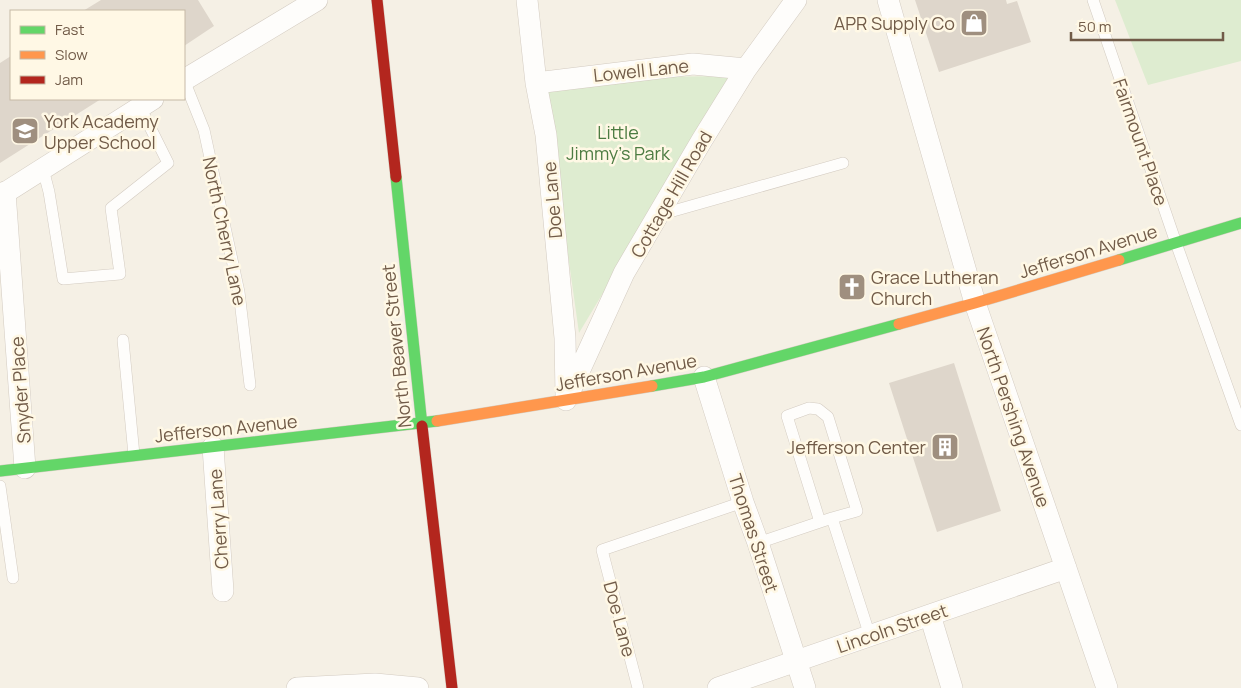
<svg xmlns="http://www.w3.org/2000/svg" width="1241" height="688" font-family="Manrope,sans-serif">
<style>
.green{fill:#deecd0}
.building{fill:#ded6cb}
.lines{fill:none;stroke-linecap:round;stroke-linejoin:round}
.lane-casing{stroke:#d3cbc1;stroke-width:12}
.street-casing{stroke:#d3cbc1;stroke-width:22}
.fast-casing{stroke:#d5cdc2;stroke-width:12}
.slow-casing{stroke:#d5cdc2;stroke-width:12}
.jam-casing{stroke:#d5cdc2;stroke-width:12}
.lane{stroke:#fefdfb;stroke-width:11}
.street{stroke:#fefdfb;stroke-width:21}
.fast{stroke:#63d668;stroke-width:11}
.slow{stroke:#ff974d;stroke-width:11}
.jam{stroke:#b3261e;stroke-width:11}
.labels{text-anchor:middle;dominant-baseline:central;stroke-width:5;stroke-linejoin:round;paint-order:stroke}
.poi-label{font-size:18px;fill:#715b48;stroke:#fff8e5;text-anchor:end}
.street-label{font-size:18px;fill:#715b48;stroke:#fff8e5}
.park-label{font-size:18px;fill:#4d7c42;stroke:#fff8e5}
</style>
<rect width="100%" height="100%" fill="#f5f0e5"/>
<!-- green -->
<path class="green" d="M1115,0H1241V61L1148,85Z
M733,76L579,333L543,78Z"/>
<!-- building -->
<path class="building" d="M101,0H198L214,26L184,46V11H83Z
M915,0H1006L1007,4L1017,1L1031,42L939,72Z
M11,56V99H101L0,163V63Z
M954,363L1001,511L937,532L889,383Z"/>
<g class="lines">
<defs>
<path id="lane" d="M1093,0L1176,243L1241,425
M184,80L204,130L239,292L250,385
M43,169L49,192L63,279L120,274L111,208L168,163L140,107
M659,215L843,163
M123,340L134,455
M0,486L13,578
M832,518L820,522L787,416L809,408L818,409L828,417L857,511L832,518L870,636
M758,543L820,522
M638,688L602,550L743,502"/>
<path id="street" d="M527,0L536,83L546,135L565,338L566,395
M888,0L975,303L1107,688
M184,80L317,0
M536,83L693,64L746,69
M5,192L25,468
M0,196L153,99
M704,377L743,502L758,543L805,688
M566,400L624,273L702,140L746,69L796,0
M213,447L223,591
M930,615L952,688
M297,688L375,684L418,688
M718,688L1066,568"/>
<path id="fast" d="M396,177L422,426
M1119,260L1241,223
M652,386L704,377L899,324
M0,471L437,421"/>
<path id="slow" d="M899,324L975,303L1119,260
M437,421L652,386"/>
<path id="jam" d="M377,0L396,177
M422,426L452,688"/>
</defs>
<!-- lane casing -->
<use href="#lane" class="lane-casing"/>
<!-- street casing -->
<use href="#street" class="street-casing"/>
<!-- fast casing -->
<use href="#fast" class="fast-casing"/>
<!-- slow casing -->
<use href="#slow" class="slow-casing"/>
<!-- jam casing -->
<use href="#jam" class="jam-casing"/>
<!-- lane -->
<use href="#lane" class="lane"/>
<!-- street -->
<use href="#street" class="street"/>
<!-- fast -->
<use href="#fast" class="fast"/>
<!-- slow -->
<use href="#slow" class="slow"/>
<!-- jam -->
<use href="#jam" class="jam"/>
</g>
<!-- icons -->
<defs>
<symbol id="shop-square" viewBox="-11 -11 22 22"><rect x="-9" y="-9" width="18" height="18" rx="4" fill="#9f8f7f" stroke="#fff8e5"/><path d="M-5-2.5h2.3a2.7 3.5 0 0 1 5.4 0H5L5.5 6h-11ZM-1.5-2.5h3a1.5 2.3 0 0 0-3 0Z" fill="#fff"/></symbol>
<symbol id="school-square" viewBox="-11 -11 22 22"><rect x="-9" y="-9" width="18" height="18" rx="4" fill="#9f8f7f" stroke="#fff8e5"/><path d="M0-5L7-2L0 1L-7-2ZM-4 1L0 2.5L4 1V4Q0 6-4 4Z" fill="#fff"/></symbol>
<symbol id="church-square" viewBox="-11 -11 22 22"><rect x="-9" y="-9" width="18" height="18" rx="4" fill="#9f8f7f" stroke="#fff8e5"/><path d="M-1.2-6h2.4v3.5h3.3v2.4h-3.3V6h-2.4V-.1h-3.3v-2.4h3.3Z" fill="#fff"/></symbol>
<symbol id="building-square" viewBox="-11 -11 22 22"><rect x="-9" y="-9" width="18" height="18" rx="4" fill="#9f8f7f" stroke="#fff8e5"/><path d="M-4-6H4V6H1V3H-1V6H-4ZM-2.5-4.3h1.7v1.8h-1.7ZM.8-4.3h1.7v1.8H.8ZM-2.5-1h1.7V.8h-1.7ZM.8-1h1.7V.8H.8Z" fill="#fff"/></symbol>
</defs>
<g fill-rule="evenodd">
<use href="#shop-square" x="958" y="7" width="32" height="32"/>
<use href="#school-square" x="9" y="115" width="32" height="32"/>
<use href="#church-square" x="836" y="271" width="32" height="32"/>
<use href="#building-square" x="929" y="431" width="32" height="32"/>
</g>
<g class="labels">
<!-- poi labels -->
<g class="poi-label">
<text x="955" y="23">APR Supply Co</text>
<text x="44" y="121" text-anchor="start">York Academy<tspan x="44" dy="21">Upper School</tspan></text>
<text x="871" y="277" text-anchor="start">Grace Lutheran<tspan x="871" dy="21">Church</tspan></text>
<text x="926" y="447">Jefferson Center</text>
</g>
<!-- street labels -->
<g class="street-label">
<text transform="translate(641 70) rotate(-6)">Lowell Lane</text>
<text transform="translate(1141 142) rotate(71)">Fairmount Place</text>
<text transform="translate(671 194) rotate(-60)">Cottage Hill Road</text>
<text transform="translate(552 200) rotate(-95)">Doe Lane</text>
<text transform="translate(225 231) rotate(78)">North Cherry Lane</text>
<text transform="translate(1088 251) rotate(-17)">Jefferson Avenue</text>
<text transform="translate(396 346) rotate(-96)">North Beaver Street</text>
<text transform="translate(626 372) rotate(-10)">Jefferson Avenue</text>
<text transform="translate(20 390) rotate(-94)">Snyder Place</text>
<text transform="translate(1014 417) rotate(71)">North Pershing Avenue</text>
<text transform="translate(226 428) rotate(-6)">Jefferson Avenue</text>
<text transform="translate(218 519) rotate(-94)">Cherry Lane</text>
<text transform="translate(754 533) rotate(72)">Thomas Street</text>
<text transform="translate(620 619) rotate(75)">Doe Lane</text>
<text transform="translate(892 628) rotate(-19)">Lincoln Street</text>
</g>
<!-- park labels -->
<g class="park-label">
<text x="618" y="132">Little<tspan x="618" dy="21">Jimmy's Park</tspan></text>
</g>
</g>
<!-- legend -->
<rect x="10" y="10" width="175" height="90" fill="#fff8e5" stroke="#c6b9a6"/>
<rect x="20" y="26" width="25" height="8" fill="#63d668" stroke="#c6b9a6"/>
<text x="55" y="35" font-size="15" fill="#715b48">Fast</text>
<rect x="20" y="51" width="25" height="8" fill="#ff974d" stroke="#c6b9a6"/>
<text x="55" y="60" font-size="15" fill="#715b48">Slow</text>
<rect x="20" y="76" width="25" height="8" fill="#b3261e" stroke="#c6b9a6"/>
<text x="55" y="85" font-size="15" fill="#715b48">Jam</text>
<!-- scale -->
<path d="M1071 32v8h152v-8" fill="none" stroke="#715b48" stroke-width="2.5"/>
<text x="1078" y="32" font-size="15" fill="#715b48" stroke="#fff8e5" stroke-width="4" paint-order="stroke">50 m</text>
</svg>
